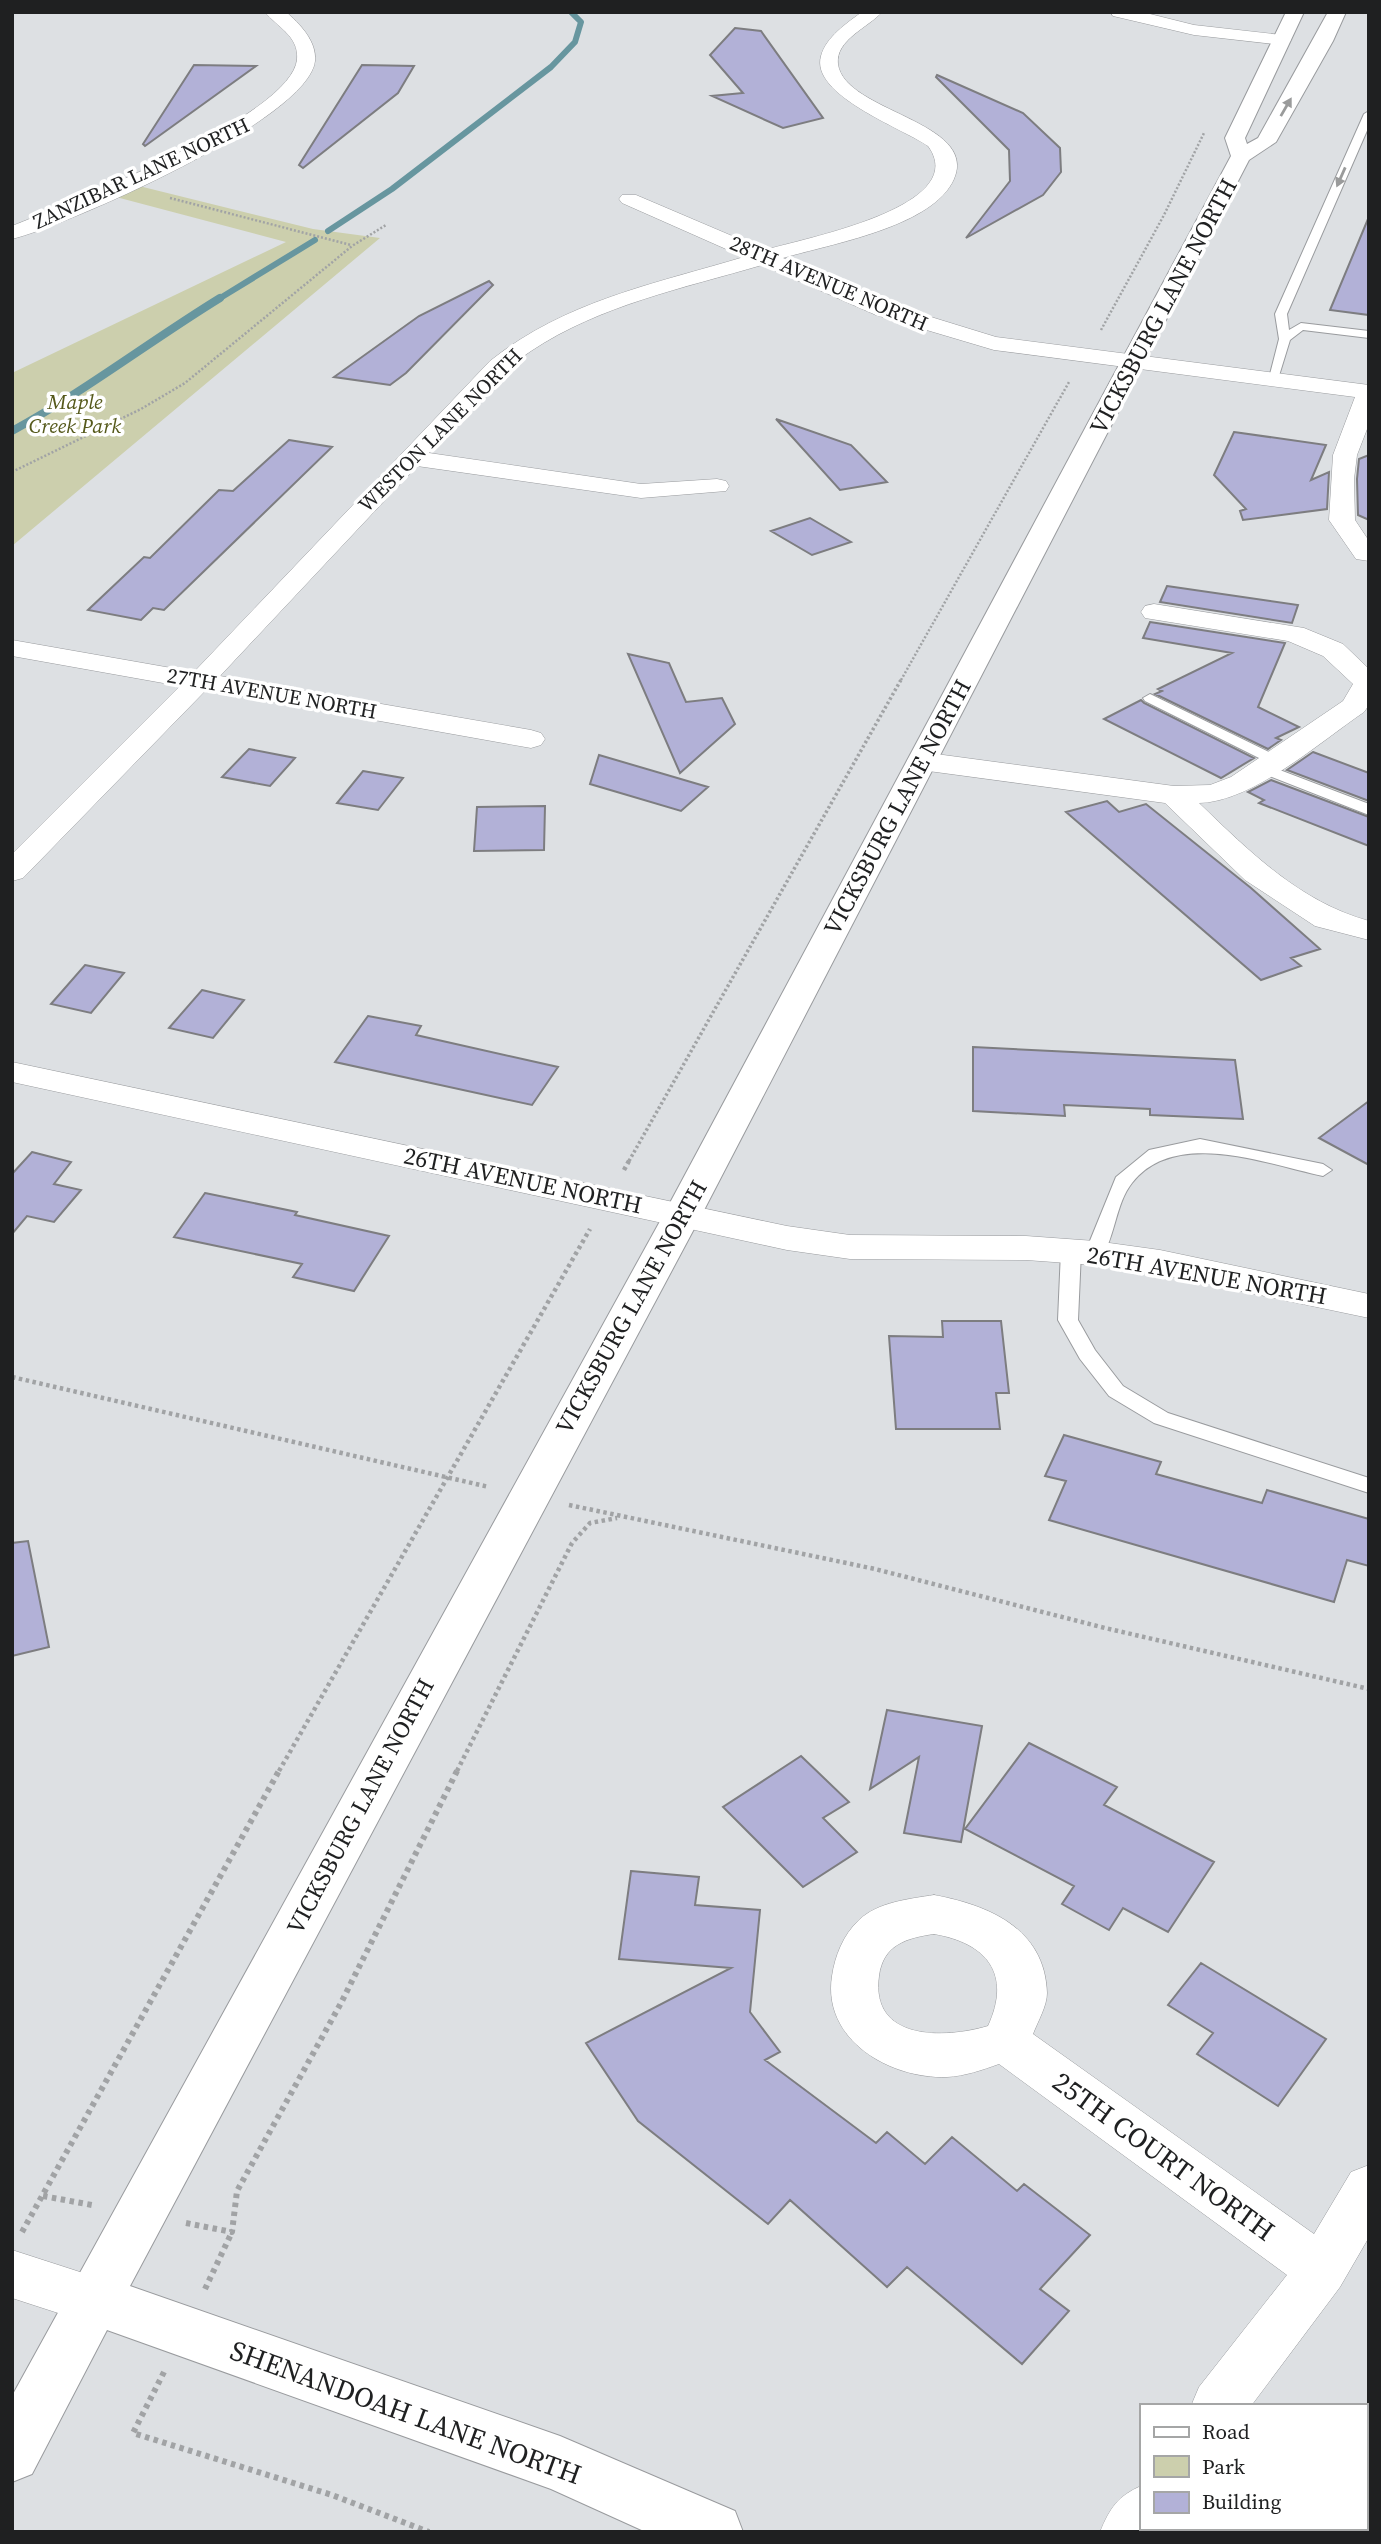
<svg xmlns="http://www.w3.org/2000/svg" width="1381" height="2544" font-family="'Source Serif 4',serif">
<style>
.green{fill:#cccfad}
.lines{fill:none;stroke-linecap:round;stroke-linejoin:round}
.stream-far1{stroke:#67969f;stroke-width:6}
.stream{stroke:#67969f;stroke-width:8}
.building{fill:#b2b1d7;stroke:#7d7d80;stroke-width:2}
.lane-casing{stroke:#999b9e;stroke-width:2}
.street-casing{stroke:#999b9e;stroke-width:1}
.secondary-casing{stroke:#999b9e;stroke-width:2}
.path-far3{stroke:#a1a3a5;stroke-width:2.5;stroke-dasharray:2 2;stroke-linecap:butt}
.path-far2{stroke:#a1a3a5;stroke-width:3.5;stroke-dasharray:2.5 2.5;stroke-linecap:butt}
.path-far1{stroke:#a1a3a5;stroke-width:4.5;stroke-dasharray:3.5 3.5;stroke-linecap:butt}
.path{stroke:#a1a3a5;stroke-width:6;stroke-dasharray:4.5 4.5;stroke-linecap:butt}
.lane{fill:#fff;fill-rule:evenodd}
.street{fill:#fff;fill-rule:evenodd}
.secondary{fill:#fff;fill-rule:evenodd}
.oneway{fill:#9a9b9b}
.labels{text-anchor:middle;dominant-baseline:central;stroke-width:7;stroke-linejoin:round;paint-order:stroke}
.far-street-label{font-size:21px;fill:#1f2021;stroke:#fff}
.far-park-label{font-size:21px;font-style:italic;fill:#55591b;stroke:#fff}
.street-label{font-size:24px;fill:#1f2021;stroke:#fff}
.near-street-label{font-size:28px;fill:#1f2021;stroke:#fff}
</style>
<rect width="100%" height="100%" fill="#dde0e3"/>
<!-- green -->
<path class="green" d="M139,186L313,229L380,238L12,546V373L286,242L116,197Z"/>
<g class="lines">
<!-- stream-far1 -->
<path class="stream-far1" d="M328,231L392,189L551,67L575,42L581,22L571,12
M217,300L315,240"/>
<!-- stream -->
<path class="stream" d="M12,431C84,392 150,341 220,298"/>
</g>
<!-- building -->
<path class="building" d="M735,28L761,31L823,118L783,128L712,96L743,93L710,55Z
M194,65L256,66L145,146L143,144Z
M362,65L414,66L398,93L303,168L299,165Z
M937,75L1023,113L1060,148L1061,172L1043,195L966,238L1010,181L1009,150L936,77Z
M1368,219L1369,315L1330,310Z
M489,281L493,285L406,373L390,385L334,377L419,316Z
M776,419L851,445L887,482L840,490Z
M1234,432L1326,445L1311,480L1329,472L1327,509L1243,520L1240,511L1246,509L1214,475Z
M289,440L332,447L164,610L153,608L141,620L88,610L144,557L150,558L219,490L233,491Z
M1369,455V520L1358,515L1357,479L1359,459Z
M810,518L851,542L812,555L771,531Z
M1167,586L1298,605L1292,623L1160,602Z
M1150,622L1285,643L1258,707L1299,727L1276,738L1281,740L1268,749L1155,694L1162,691L1158,689L1232,653L1143,638Z
M628,654L669,663L686,702L722,698L735,724L680,773Z
M1141,700L1144,703L1254,758L1221,778L1104,719Z
M249,749L295,758L270,786L222,777Z
M1313,752L1369,773V801L1287,770Z
M599,755L708,787L681,811L590,784Z
M363,771L403,778L378,810L337,803Z
M1271,780L1369,817V846L1259,803L1264,800L1248,792Z
M1107,801L1119,812L1146,804L1251,888L1320,949L1291,958L1301,966L1261,980L1066,812Z
M545,806L544,850L474,851L477,807Z
M85,965L124,973L91,1013L51,1004Z
M202,990L244,1000L213,1038L169,1028Z
M368,1016L421,1026L416,1035L558,1067L532,1105L335,1062Z
M973,1047L1235,1060L1243,1119L1150,1115V1109L1064,1105L1065,1116L973,1111Z
M1369,1101V1165L1319,1138Z
M32,1152L71,1162L54,1184L81,1190L54,1222L27,1216L12,1234V1174Z
M205,1193L297,1212L295,1215L389,1236L354,1291L293,1277L302,1264L174,1237Z
M942,1321H1001L1009,1393H996L1000,1429H896L889,1336L943,1337Z
M1064,1435L1161,1462L1156,1474L1262,1503L1267,1490L1369,1519V1566L1347,1560L1334,1602L1049,1520L1066,1481L1045,1476Z
M28,1541L49,1647L12,1656V1543Z
M887,1710L982,1726L961,1842L904,1833L919,1757L870,1789Z
M1029,1743L1117,1787L1104,1805L1214,1862L1168,1932L1123,1908L1109,1930L1062,1904L1074,1886L965,1829Z
M801,1756L849,1802L823,1818L857,1852L803,1887L723,1807Z
M631,1871L699,1877L695,1905L760,1910L750,2012L780,2052L765,2060L876,2143L887,2132L925,2164L952,2137L1017,2191L1024,2184L1090,2235L1040,2289L1069,2311L1022,2364L907,2267L887,2287L790,2200L768,2224L638,2121L586,2043L731,1968L619,1959Z
M1201,1963L1326,2039L1278,2106L1197,2054L1213,2033L1168,2005Z"/>
<g class="lines">
<defs>
<path id="lane" d="M1369,111V126L1287,314L1289,330L1301,323L1369,331V338L1303,330L1290,340L1278,379L1268,382L1279,339L1275,314L1364,114Z
M1150,694L1281,758L1284,761L1276,766L1271,764L1145,701L1143,698Z
M1264,764L1369,804V815L1259,772L1256,769Z
M1200,1139L1323,1164L1332,1170L1323,1176C1266,1164 1175,1128 1132,1183C1116,1203 1115,1236 1102,1257H1088L1085,1253L1116,1177L1149,1150Z
M1071,1245L1081,1251L1078,1320L1095,1350L1123,1386L1168,1413L1369,1478V1493L1154,1423L1109,1396L1080,1359L1058,1320L1061,1251Z"/>
<path id="street" d="M265,12H286C299,23 317,41 315,61C309,119 68,225 12,239V226C64,205 293,116 297,59C299,36 277,27 265,12Z
M862,12H882C869,27 835,40 838,64C844,112 979,121 954,179C933,227 830,244 783,258L892,305L996,337L1369,385V424L1357,455L1354,479L1355,520L1369,541V561L1356,559L1329,520L1333,455L1355,397L994,350L876,315L762,265C684,288 600,305 531,351C492,377 461,419 429,453L641,484L717,479L726,481L729,486L726,491L641,498L417,466L220,676L531,730L541,733L545,739L541,745L531,748L206,690L23,878L12,881V854L180,686L12,656V640L194,672L490,361C565,301 654,284 744,257L622,203L619,199L622,195H636L765,250C801,239 973,207 928,146C902,128 810,95 821,56C826,37 847,23 862,12Z
M1110,12H1142L1194,25L1282,35L1291,40L1282,45L1194,35L1113,16Z
M1154,604L1304,628L1343,644L1369,669V705L1364,712C1320,742 1252,802 1199,803C1250,852 1300,902 1369,921V940L1315,926L1245,880L1165,803L921,770L911,767L907,761L911,755L921,752L1174,786L1210,785L1231,777L1343,701L1353,684L1323,656L1288,641L1145,618L1141,612L1145,606Z
M12,1062L787,1226L850,1235L1026,1236L1095,1241L1160,1250L1369,1294V1318L1160,1274L1095,1265L1026,1260L850,1259L787,1250L12,1082Z
M934,1895C988,1905 1045,1928 1047,1993C1047,2006 1038,2021 1033,2034L1314,2234L1351,2172L1369,2165V2237L1340,2287L1251,2406H1191L1199,2387L1287,2275L999,2064C982,2070 965,2076 947,2077C890,2079 822,2040 832,1976C835,1956 843,1935 859,1920C878,1902 909,1899 934,1895ZM934,1934C987,1943 1012,1974 988,2026C944,2039 870,2041 879,1976C883,1945 906,1938 934,1934Z
M12,2250L114,2283L121,2300L114,2317L95,2325L12,2298Z
M1141,2486V2528H1163L1162,2532H1100C1110,2508 1118,2496 1141,2486Z"/>
<path id="secondary" d="M1286,12H1304L1245,138L1247,144L1258,138L1328,12H1346L1333,41L1276,142L1249,160L702,1214L130,2286L560,2436L735,2511L743,2532H646L551,2489L107,2330L32,2474L12,2482V2396L664,1214L1231,156L1225,138Z"/>
</defs>
<!-- lane casing -->
<use href="#lane" class="lane-casing"/>
<!-- street casing -->
<use href="#street" class="street-casing"/>
<!-- secondary casing -->
<use href="#secondary" class="secondary-casing"/>
<!-- path-far3 -->
<path class="path-far3" d="M170,198L351,245
M1101,330L1164,215L1204,133
M12,472L141,409L185,383L352,246L386,225
M901,680L1069,382"/>
<!-- path-far2 -->
<path class="path-far2" d="M629,1161L902,678"/>
<!-- path-far1 -->
<path class="path-far1" d="M624,1170L630,1159
M12,1377L489,1487
M569,1505L875,1569L1105,1628L1369,1689
M279,1771L590,1229
M457,1771L572,1543L590,1523L617,1518"/>
<!-- path -->
<path class="path" d="M43,2196L92,2205
M186,2223L232,2232L237,2191L341,2003L458,1769
M22,2232L280,1769
M205,2289L232,2232
M164,2372L133,2433L332,2495L429,2532"/>
<!-- lane -->
<use href="#lane" class="lane"/>
<!-- street -->
<use href="#street" class="street"/>
<!-- secondary -->
<use href="#secondary" class="secondary"/>
</g>
<!-- one-way arrows -->
<defs><path id="oneway-solid" d="M-6-.8H1V-3.2L6.5 0L1 3.2V.8H-6Z" transform="scale(1.75)"/></defs>
<g class="oneway">
<use href="#oneway-solid" transform="translate(1286 107) rotate(-60)"/>
<use href="#oneway-solid" transform="translate(1341 177) rotate(114)"/>
</g>
<g class="labels">
<!-- far-street labels -->
<g class="far-street-label">
<text transform="translate(141 173) rotate(-25)">ZANZIBAR LANE NORTH</text>
<text transform="translate(829 283) rotate(23)">28TH AVENUE NORTH</text>
<text transform="translate(440 430) rotate(-45)">WESTON LANE NORTH</text>
<text transform="translate(272 693) rotate(10)">27TH AVENUE NORTH</text>
</g>
<!-- far-park labels -->
<g class="far-park-label">
<text x="75" y="401">Maple<tspan x="75" dy="24">Creek Park</tspan></text>
</g>
<!-- street labels -->
<g class="street-label">
<text transform="translate(1163 306) rotate(-62)">VICKSBURG LANE NORTH</text>
<text transform="translate(897 807) rotate(-62)">VICKSBURG LANE NORTH</text>
<text transform="translate(523 1180) rotate(12)">26TH AVENUE NORTH</text>
<text transform="translate(1207 1275) rotate(10)">26TH AVENUE NORTH</text>
<text transform="translate(631 1307) rotate(-61)">VICKSBURG LANE NORTH</text>
<text transform="translate(360 1806) rotate(-62)">VICKSBURG LANE NORTH</text>
</g>
<!-- near-street labels -->
<g class="near-street-label">
<text transform="translate(1164 2156) rotate(36)">25TH COURT NORTH</text>
<text transform="translate(406 2412) rotate(20)">SHENANDOAH LANE NORTH</text>
</g>
</g>
<!-- border -->
<rect width="1381" height="2544" fill="none" stroke="#1f2021" stroke-width="28"/>
<!-- legend -->
<rect x="1140" y="2404" width="228" height="126" fill="#ffffff" stroke="#a5a6a6" stroke-width="2"/>
<rect x="1154" y="2427" width="35" height="10" fill="#ffffff" stroke="#a5a6a6" stroke-width="2"/>
<text x="1202" y="2439" font-size="21" fill="#1f2021">Road</text>
<rect x="1154" y="2456" width="35" height="21" fill="#cccfad" stroke="#a5a6a6" stroke-width="2"/>
<text x="1202" y="2474" font-size="21" fill="#1f2021">Park</text>
<rect x="1154" y="2492" width="35" height="21" fill="#b2b1d7" stroke="#a5a6a6" stroke-width="2"/>
<text x="1202" y="2509" font-size="21" fill="#1f2021">Building</text>
</svg>
